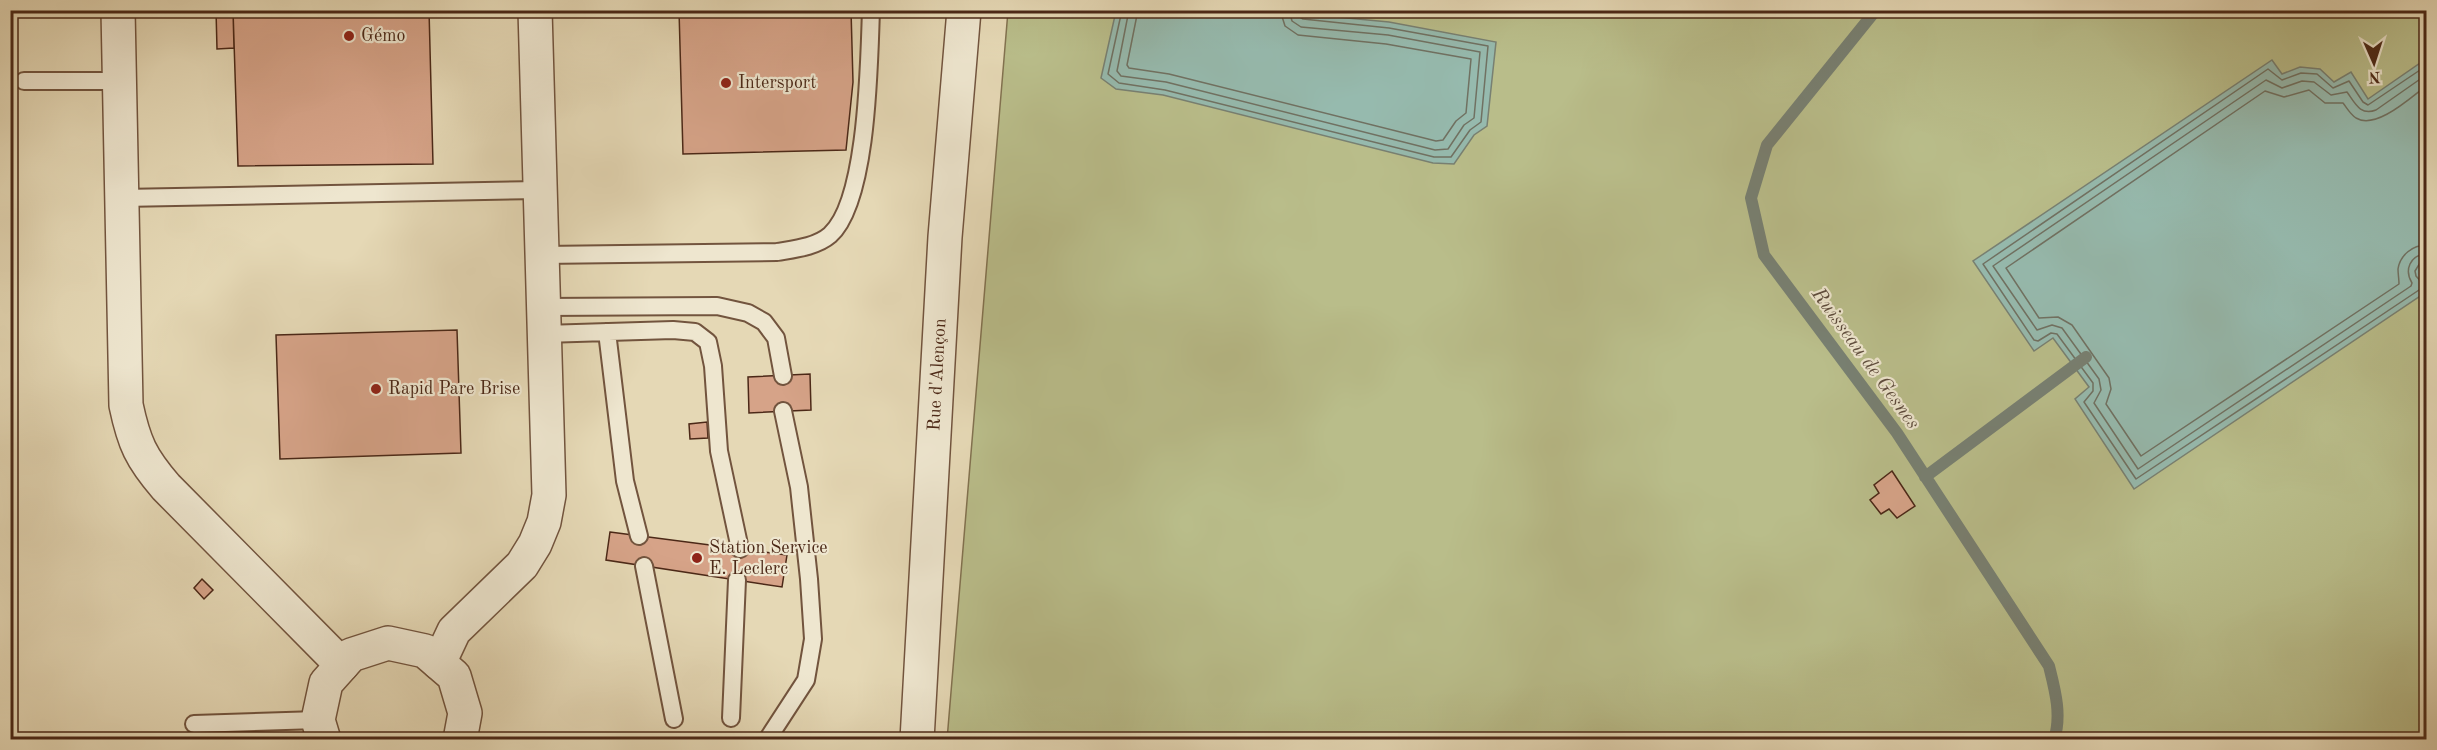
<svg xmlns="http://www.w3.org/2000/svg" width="2437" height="750" font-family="'Old Standard TT',serif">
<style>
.green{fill:#b9bd8a;stroke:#827250;stroke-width:1.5}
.water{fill:#96baae;stroke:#788072;stroke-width:1.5}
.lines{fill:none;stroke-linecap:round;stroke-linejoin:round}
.shore{stroke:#707162;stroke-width:1.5}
.stream{stroke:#788072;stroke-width:12}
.building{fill:#d6a388;stroke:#4b2817;stroke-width:1.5}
.service-casing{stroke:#72543e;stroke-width:20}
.minor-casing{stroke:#72543e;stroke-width:36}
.service{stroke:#eee6cf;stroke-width:16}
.minor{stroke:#eee6cf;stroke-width:33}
.poi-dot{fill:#8f2418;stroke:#eee6cf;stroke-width:2}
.labels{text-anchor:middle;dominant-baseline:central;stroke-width:4.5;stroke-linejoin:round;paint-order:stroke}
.poi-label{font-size:18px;fill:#4b2817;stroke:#eee6cf;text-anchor:start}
.street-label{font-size:18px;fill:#4b2817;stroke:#eee6cf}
.water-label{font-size:20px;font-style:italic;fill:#5e4c3d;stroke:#eee6cf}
</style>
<rect width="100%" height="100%" fill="#e5d8b5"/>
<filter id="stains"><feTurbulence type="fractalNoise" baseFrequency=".00333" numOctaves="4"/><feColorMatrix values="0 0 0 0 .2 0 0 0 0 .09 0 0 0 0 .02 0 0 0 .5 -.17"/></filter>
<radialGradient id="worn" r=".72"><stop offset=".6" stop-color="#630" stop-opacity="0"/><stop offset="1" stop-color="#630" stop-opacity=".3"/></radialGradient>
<!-- green -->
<path class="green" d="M1008,11H2426V739L947,740Z"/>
<!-- water -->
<path class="water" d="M1116,11H1273L1389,22L1496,42L1487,126L1474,135L1454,164L1433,163L1163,95L1116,89L1101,78Z
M2426,59V265L2420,272L2426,281V292L2134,489L2075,399L2089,387L2053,338L2034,351L1973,261L2272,60L2282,74L2300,67L2320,69L2334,82L2351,72L2368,99Z"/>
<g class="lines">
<!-- shore -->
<path class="shore" d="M1122,10L1108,74L1119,83L1165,90L1434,157H1451L1470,130L1481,122L1488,46L1389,28L1303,19L1298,16L1297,10
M1129,10L1117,71L1121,76L1166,82L1435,150L1448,149L1464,125L1474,118L1480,52L1388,35L1301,27L1292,21L1289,10
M1138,10L1127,65L1129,68L1169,74L1436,141L1443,140L1456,121L1466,113L1471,59L1386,44L1298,35L1285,26L1280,10
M2426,66L2368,105L2363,102L2349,81L2333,88L2317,74L2301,73L2282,80L2268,69L1983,264L2034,340L2038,341L2051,333L2057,334L2093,383V391L2084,402L2136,479L2422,288L2423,284L2416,276L2415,271L2420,263L2426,261
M2426,75L2376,110C2360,116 2355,103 2347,92L2331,95L2314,82L2302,81L2282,88L2266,80L1993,266L2037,330L2052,325L2062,328L2099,379L2101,390L2094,403L2138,469L2411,286L2412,283C2404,270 2410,255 2426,254
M2426,86C2410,98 2376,130 2356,118C2350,114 2347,108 2343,103H2325L2309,90L2284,97L2265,91L2006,268L2039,318L2058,317L2072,325L2109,378L2111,389L2106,404L2141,456L2399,284C2399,279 2398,274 2398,269C2400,255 2413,245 2426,245"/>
<!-- stream -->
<path class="stream" d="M1876,10L1767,145L1751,198L1764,255L1897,433L2049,666C2055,690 2062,715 2054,740
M1925,477L2086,357"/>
</g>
<!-- building -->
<path class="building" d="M216,10H233L234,48L217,49Z
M233,10H429L433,164L238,166Z
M679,10H851L853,82L846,150L683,154Z
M457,330L461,453L280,459L276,335Z
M810,374L811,410L749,413L748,377Z
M707,422L708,438L690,439L689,424Z
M1892,471L1915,506L1897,518L1889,509L1881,514L1870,500L1879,493L1874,485Z
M610,532L787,555L782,587L606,560Z
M202,579L213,590L204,599L194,588Z"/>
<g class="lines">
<defs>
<path id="service" d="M24,81H119
M122,198L540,190
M542,255L777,252C794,249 816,247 830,235C868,201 869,62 871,10
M543,307L717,306L748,313L764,322L776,338L783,376
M607,332L625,481L639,536
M544,334L673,330L695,332L708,342L713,366L719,451L740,549
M644,566L674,719
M731,718L737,580
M194,724L318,720
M767,740L806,680L813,639L809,579L799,487L783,411"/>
<g id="minor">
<path d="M118,10L126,405C134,443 141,458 166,487L342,665"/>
<path d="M439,663L454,631L522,565L535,544L544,522L549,495L535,10"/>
<path d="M324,740L318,720L326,683L351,655L388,643L425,651L454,676L465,713L460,740"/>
<path id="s1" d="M917,740L945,237L964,10"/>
</g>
</defs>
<!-- service casing -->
<use href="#service" class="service-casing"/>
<!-- minor casing -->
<use href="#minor" class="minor-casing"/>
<!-- service -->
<use href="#service" class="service"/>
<!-- minor -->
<use href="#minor" class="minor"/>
</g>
<!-- markers -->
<g class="poi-dot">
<circle cx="349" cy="36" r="6"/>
<circle cx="726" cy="83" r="6"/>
<circle cx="376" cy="389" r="6"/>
<circle cx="697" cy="558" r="6"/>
</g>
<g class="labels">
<!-- poi labels -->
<g class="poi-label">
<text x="361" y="36">Gémo</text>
<text x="738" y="83">Intersport</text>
<text x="388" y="389">Rapid Pare Brise</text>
<text x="709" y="548">Station Service<tspan x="709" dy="21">E. Leclerc</tspan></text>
</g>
<!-- street labels -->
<g class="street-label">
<text stroke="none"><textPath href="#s1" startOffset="366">Rue d'Alençon</textPath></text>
</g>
<!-- water labels -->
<g class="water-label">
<text transform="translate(1865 359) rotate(54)">Ruisseau de Gesnes</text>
</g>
</g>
<!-- margin -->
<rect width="2437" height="750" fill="none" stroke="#e5d8b5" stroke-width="36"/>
<rect x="12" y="12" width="2413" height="726" fill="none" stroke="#4b2817" stroke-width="3"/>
<rect x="18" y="18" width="2401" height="714" fill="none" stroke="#4b2817" stroke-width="1.5"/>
<!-- north arrow -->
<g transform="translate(2374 63) rotate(177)" stroke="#eee6cf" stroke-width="4.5" paint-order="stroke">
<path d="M0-4.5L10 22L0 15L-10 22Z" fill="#4b2817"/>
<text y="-9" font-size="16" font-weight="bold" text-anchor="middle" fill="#4b2817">N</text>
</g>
<rect width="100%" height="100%" filter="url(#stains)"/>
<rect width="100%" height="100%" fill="url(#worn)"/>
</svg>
